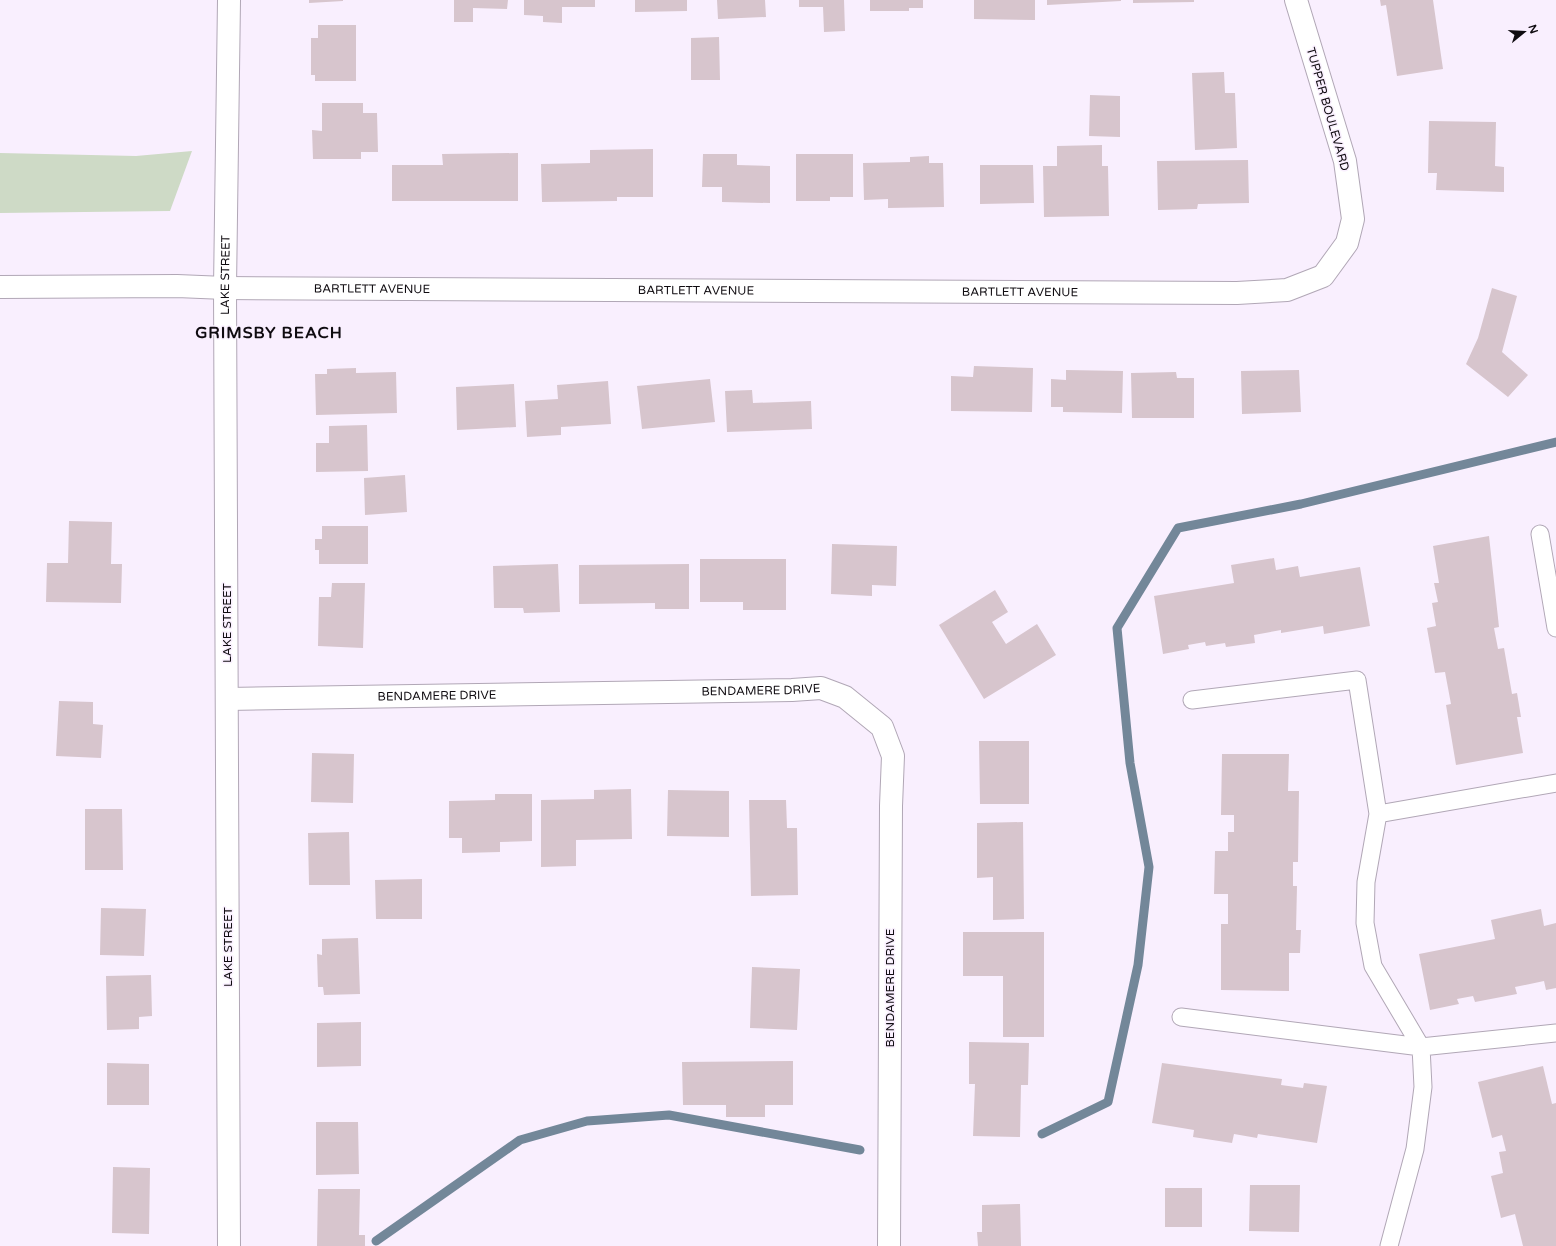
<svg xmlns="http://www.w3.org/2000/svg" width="1556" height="1246" font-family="'Varela Round',sans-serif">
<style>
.green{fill:#cedac6}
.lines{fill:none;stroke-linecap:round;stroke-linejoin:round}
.stream{stroke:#738799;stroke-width:9}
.building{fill:#d7c5cd}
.service-casing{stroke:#b1a7b6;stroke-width:19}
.minor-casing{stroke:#b1a7b6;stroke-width:24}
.tertiary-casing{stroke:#b1a7b6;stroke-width:24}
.secondary-casing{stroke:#b1a7b6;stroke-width:24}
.service{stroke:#fff;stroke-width:17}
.minor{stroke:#fff;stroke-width:22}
.tertiary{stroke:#fff;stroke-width:22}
.secondary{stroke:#fff;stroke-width:22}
.labels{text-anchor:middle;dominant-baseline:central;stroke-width:3;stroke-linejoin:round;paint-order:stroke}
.street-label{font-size:12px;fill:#0f0b10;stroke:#f9effe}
.district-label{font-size:16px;font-weight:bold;letter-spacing:1px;fill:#0f0b10;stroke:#f9effe}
</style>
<rect width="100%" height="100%" fill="#f9effe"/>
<!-- green -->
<path class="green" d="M192,151L170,211L0,213V153L136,156Z"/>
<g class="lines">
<!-- stream -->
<path class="stream" d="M1042,1134L1108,1102L1138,965L1149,867L1130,763L1117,628L1178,528L1301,504L1556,442
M376,1241L520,1140L587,1121L669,1115L860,1150"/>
</g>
<!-- building -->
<path class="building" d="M309,0H343V1L309,3Z
M454,0H508L507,9L473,8V22H454Z
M524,0H595V7H562V23L543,22V16L524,15Z
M635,0H687V11L635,12Z
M717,0H765L766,17L718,19Z
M799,0H844L845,31L824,32L823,7H799Z
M870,0H923V8H909V11H870Z
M974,0H1035V20L974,19Z
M1047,0H1121V1L1047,5Z
M1133,0H1194V2L1133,3Z
M1380,0H1433L1443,69L1397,76L1386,5L1381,6Z
M318,25H356V81H315V75H311V38H318Z
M719,37L720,80H691V38Z
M1224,72L1225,93H1235L1237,148L1195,150L1192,73Z
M1090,95L1120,96V137L1089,136Z
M322,103H363V113H377L378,152H361V159H313L312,130L322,131Z
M1429,121L1496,122L1495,166L1504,167V192L1436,190L1437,173H1428Z
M1102,145V166H1108L1109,216L1044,217L1043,166H1057V146Z
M653,149V197H617V201L542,202L541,164L590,163V150Z
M518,153V201H392V165H443L442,154Z
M703,154H737V165L770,166V203L722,202V187H702Z
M796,154H853V197H830V201H796Z
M929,156V163H943L944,207L888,208V199L864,200L863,163L910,162V157Z
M1248,160L1249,203L1198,204L1197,209L1158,210L1157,161Z
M980,165H1033L1034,203L980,204Z
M1492,288L1517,296L1502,352L1528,375L1508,397L1466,364L1478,338Z
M974,366L1033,368L1032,412L951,411V376L973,377Z
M356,368V373L396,372L397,413L316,415L315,374H327V369Z
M1066,370L1123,371L1122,413L1063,412V407H1051V379L1066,380Z
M1299,370L1301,412L1242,414L1241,371Z
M1176,372L1177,378H1194V418H1132L1131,373Z
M710,379L715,422L642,429L637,386Z
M608,381L611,424L561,427V435L527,437L525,401L558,399L557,385Z
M514,384L516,427L457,430L456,387Z
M752,390L753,403L811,401L812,429L727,432L725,391Z
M367,425L368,471L316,472V443H329V426Z
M405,475L407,512L365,515L364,478Z
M69,521L112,522L111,564H122L121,603L46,602L47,563H68Z
M322,526H368V564H319V550H315V539H322Z
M1489,536L1499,627L1494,628L1498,649L1504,648L1512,694L1517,693L1521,717H1517L1523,753L1456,765L1446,705L1451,704L1445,672L1435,673L1427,628L1436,626L1432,603L1438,602L1434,583H1439L1433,546Z
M832,544L897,546L896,586L872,585V596L831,594Z
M1274,558L1276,570L1298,566L1300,577L1360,567L1370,626L1324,634L1323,626L1281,633V630L1254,635L1255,643L1226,647L1225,643L1206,646L1205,642L1188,645L1189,649L1163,654L1154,596L1234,583L1231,565Z
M700,559H786V610H743V602H700Z
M558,564L560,612L524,613L523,608H494L493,566Z
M689,564V609H655V603L579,604V565Z
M332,583H365L363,648L318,646L319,597H331Z
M995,590L1008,612L992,622L1006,644L1037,624L1056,655L984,699L939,625Z
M59,701L93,702V724L103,725L101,758L56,756Z
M979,741H1029V804H980Z
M312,753L354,754L353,803L311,802Z
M1222,754H1289L1288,791H1299L1298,862H1293V886H1297L1296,930H1301L1300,953H1289V991L1221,990V924H1228V894H1214L1215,851H1228V832H1234V815H1221Z
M631,789L632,839L576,840V866L541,867V800L594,799V790Z
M668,790L729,791V837L667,836Z
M495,794H532V841L500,842V852L462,853V838H449V801L495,800Z
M749,800H786L787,828H797L798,895L751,896Z
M85,809H122L123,870H85Z
M1023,822L1024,919L993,920V877L977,878V823Z
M349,832L350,885H309L308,833Z
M422,879V919H376L375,880Z
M101,908L146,909L144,956L100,955Z
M1541,909L1544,926L1556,923V988L1546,990L1544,981L1515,987L1517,994L1475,1002L1473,996L1457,999L1459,1004L1430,1010L1419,954L1495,939L1491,920Z
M963,932H1044V1037H1003V976H963Z
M358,938L360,994L324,995L323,987H318L317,954L322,955V939Z
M752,967L800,969L797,1030L750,1028Z
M151,975L152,1016L139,1017V1029L107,1030L106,976Z
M361,1022V1066L317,1067V1023Z
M969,1042L1029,1043L1028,1085H1021L1020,1137L973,1136L975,1084H969Z
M793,1061V1105H765V1117H726V1105H683L682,1062Z
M107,1063L149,1064V1105H107Z
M1162,1063L1282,1079L1281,1085L1303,1088L1304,1083L1327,1086L1317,1143L1258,1134L1257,1138L1234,1134L1232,1143L1193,1137L1194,1130L1152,1123Z
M1543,1066L1552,1104L1556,1103V1246H1523L1515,1214L1501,1218L1491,1176L1503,1173L1499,1152L1506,1151L1502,1135L1492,1138L1478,1082Z
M316,1122H358L359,1174L316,1175Z
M113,1167L150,1168L149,1234L112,1233Z
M1250,1185H1300L1299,1232L1249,1231Z
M1165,1188H1202V1227H1165Z
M318,1189H360L359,1235H365V1246H317Z
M1020,1204L1021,1246H978L977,1232H982V1205Z"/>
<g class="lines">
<defs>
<path id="service" d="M1540,534L1556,628
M1192,700L1357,680L1378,814L1366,882L1365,923L1373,966L1421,1047L1423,1087L1415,1149L1389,1246
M1378,814L1556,783
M1181,1017L1421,1047L1556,1033"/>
<g id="minor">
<path id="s1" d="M225,288L1237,293L1287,290L1323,276L1347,243L1353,219L1345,161L1296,0"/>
<path id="s2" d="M227,699L792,690L821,688L845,697L882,727L893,756L891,806L889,1246"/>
</g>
<g id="tertiary">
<path id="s3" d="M229,1246L225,288L229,0"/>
</g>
<path id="secondary" d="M0,287L177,286L225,288"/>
</defs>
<!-- service casing -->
<use href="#service" class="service-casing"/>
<!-- minor casing -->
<use href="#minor" class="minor-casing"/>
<!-- tertiary casing -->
<use href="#tertiary" class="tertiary-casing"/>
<!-- secondary casing -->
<use href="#secondary" class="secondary-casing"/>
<!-- service -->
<use href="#service" class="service"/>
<!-- minor -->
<use href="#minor" class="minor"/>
<!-- tertiary -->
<use href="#tertiary" class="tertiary"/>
<!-- secondary -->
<use href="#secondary" class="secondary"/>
</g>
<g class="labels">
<!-- street labels -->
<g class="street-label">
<text transform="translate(1328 109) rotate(74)">TUPPER BOULEVARD</text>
<text stroke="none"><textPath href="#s3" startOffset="971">LAKE STREET</textPath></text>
<text stroke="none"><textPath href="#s1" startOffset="147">BARTLETT AVENUE</textPath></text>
<text stroke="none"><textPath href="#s1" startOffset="471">BARTLETT AVENUE</textPath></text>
<text stroke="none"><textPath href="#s1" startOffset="795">BARTLETT AVENUE</textPath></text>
<text transform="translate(227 623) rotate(-90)">LAKE STREET</text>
<text stroke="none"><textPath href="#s2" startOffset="534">BENDAMERE DRIVE</textPath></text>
<text stroke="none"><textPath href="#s2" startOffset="210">BENDAMERE DRIVE</textPath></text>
<text transform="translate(228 947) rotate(-90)">LAKE STREET</text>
<text transform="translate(890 988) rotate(-90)">BENDAMERE DRIVE</text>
</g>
<!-- district labels -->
<g class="district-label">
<text x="269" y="333">GRIMSBY BEACH</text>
</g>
</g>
<!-- north arrow -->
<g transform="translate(1524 32) rotate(72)" stroke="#f9effe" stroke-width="3" paint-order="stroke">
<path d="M0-3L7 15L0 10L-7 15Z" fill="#0f0b10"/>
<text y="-6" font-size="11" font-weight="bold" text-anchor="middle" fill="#0f0b10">N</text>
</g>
</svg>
